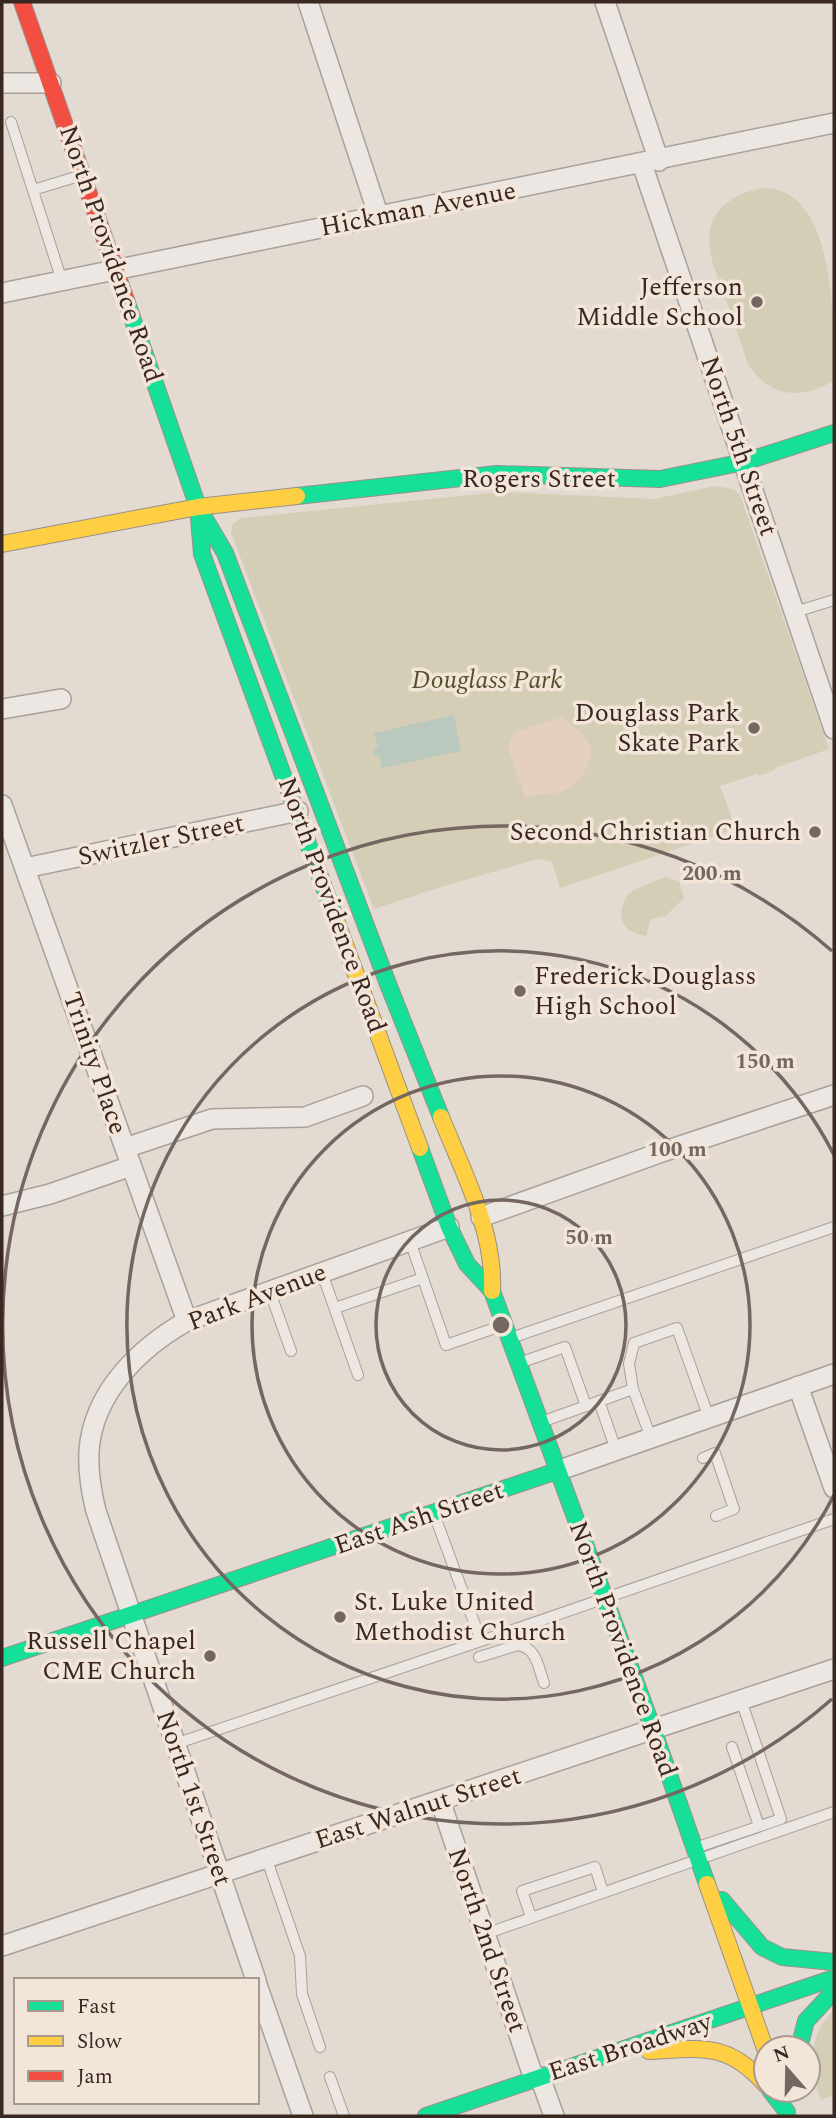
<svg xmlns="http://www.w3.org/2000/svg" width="836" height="2118" font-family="Spectral,serif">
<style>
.green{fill:#d5ceb6}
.sand{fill:#e4d0bd}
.water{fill:#bbc8be}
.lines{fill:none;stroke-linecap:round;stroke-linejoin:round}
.lane-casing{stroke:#a9a09a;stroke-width:12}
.street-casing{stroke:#a9a09a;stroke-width:22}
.fast-casing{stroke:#99908a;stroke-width:18}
.slow-casing{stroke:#99908a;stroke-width:18}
.jam-casing{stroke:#99908a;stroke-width:18}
.lane{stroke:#ece7e2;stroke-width:10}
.street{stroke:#ece7e2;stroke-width:19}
.fast{stroke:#16e098;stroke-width:16}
.slow{stroke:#ffcf43;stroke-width:16}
.jam{stroke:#f24e42;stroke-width:16}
.ring{fill:none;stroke:#746660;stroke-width:3.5}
.poi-dot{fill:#746660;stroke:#f3e6d9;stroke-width:2.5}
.labels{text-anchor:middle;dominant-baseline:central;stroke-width:7;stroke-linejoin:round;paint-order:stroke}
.street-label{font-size:26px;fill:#392822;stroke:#f3e6d9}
.poi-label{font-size:26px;fill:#392822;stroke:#f3e6d9;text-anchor:end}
.park-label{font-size:26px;font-style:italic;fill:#52532b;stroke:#f3e6d9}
.centre{fill:#746660;stroke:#f3e6d9;stroke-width:3.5}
.ring-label{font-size:21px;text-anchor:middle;font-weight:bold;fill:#746660;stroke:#f3e6d9;stroke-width:7;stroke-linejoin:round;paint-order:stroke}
</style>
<rect width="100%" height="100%" fill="#e3dad2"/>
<!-- green -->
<path class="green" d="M768,188C836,194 834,322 834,380C802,401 769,397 748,364C740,342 733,319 725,297C720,282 712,266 710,250C703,213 734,190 768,188Z
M715,486L733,489L740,495L829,749L775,768V770L759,776L757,774L720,786L736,829L560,888L552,862L538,859L444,886L374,909L231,533L232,525L241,518L500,492L654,499Z
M666,877L679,882L684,898L666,916L651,919L646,936C621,932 615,916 628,894L640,887Z
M834,2011V2095L821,2100C810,2069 807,2034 834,2011Z"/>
<!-- sand -->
<path class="sand" d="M563,717C582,734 602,744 583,774C578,782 572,787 563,791C550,796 539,792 526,799L508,747L515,732Z"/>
<!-- water -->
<path class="water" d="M454,715L461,751L382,768L379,755H374L373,749L378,747L374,733Z"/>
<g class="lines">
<defs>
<path id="lane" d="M11,122L62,281
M33,190L79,176
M795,612L834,600
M410,1241L446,1345L501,1326
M322,1273L358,1375
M270,1292L291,1351
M335,1308L423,1278
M514,1337L834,1227
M522,1362L565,1347L586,1406L544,1421
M633,1389L629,1364L634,1343L677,1328L709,1418
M599,1401L616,1450
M586,1406L633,1389L651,1438
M703,1458L715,1453L734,1509L716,1516
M481,1641L834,1519
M479,1657L518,1645C537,1648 538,1667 544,1683
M175,1744L481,1641L434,1514
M732,1747L759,1826
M698,1847L781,1819L741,1700
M266,1857L300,1956L302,1994L320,2047
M531,1917L522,1891L595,1867L603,1892
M485,1934L834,1812
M330,2077L344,2116"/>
<path id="street" d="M308,2L379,217
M605,2L659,161
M2,83H51
M642,164L834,729
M2,293L834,123
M2,709L61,699
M2,805L187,1321
M25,868L298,811
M125,1148L212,1119L305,1117L363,1096
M2,1206L50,1194L131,1166
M481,1217L662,1152L834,1095
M798,1386L834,1488
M557,1471L834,1374
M440,1800L534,2079
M2,1946L834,1669
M256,1980L96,1511C91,1491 88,1471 89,1451C93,1393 139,1348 187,1321L449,1227
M257,1985L303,2116
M540,2077L554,2116"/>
<path id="fast" d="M127,303L198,507L225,553L388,984L441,1117
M297,496L497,474L660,479L744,462L834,433
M198,507L202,554L336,920
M420,1148L449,1227L467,1264L492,1291L653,1729L707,1884
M2,1658L557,1471
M722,1900L762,1947L782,1957L834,1962
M799,2048L806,2021L834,1991
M770,2090L787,2112
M426,2116L834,1978"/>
<path id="slow" d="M2,544L198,507L297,496
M336,920L420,1148
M441,1117C463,1172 495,1231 492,1291
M707,1884L766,2051
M649,2051C702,2048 728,2042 766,2085"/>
<path id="jam" d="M22,2L127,303"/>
</defs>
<!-- lane casing -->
<use href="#lane" class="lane-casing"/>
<!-- street casing -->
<use href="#street" class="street-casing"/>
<!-- fast casing -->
<use href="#fast" class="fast-casing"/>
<!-- slow casing -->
<use href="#slow" class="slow-casing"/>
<!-- jam casing -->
<use href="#jam" class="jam-casing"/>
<!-- lane -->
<use href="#lane" class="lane"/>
<!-- street -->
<use href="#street" class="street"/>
<!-- fast -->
<use href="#fast" class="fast"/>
<!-- slow -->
<use href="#slow" class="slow"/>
<!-- jam -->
<use href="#jam" class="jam"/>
</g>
<!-- distance rings -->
<g class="ring">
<circle cx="501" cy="1325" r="125"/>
<circle cx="501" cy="1325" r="249"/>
<path d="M834 1495A374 374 0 1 1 834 1155"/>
<path d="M832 1699A499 499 0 1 1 832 951"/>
</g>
<!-- markers -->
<g class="poi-dot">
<circle cx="757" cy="302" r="7"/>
<circle cx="754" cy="728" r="7"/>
<circle cx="815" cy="832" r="7"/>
<circle cx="520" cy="991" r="7"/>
<circle cx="340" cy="1617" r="7"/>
<circle cx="210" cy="1656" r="7"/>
</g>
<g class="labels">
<!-- street labels -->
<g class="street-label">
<text transform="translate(418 209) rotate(-11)">Hickman Avenue</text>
<text transform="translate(111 254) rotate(71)">North Providence Road</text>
<text transform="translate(739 446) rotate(71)">North 5th Street</text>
<text x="539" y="479">Rogers Street</text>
<text transform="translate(161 840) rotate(-12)">Switzler Street</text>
<text transform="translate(332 905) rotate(70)">North Providence Road</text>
<text transform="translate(95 1063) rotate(71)">Trinity Place</text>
<text transform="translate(257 1297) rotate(-21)">Park Avenue</text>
<text transform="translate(419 1518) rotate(-19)">East Ash Street</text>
<text transform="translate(623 1649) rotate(70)">North Providence Road</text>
<text transform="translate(194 1798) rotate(71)">North 1st Street</text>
<text transform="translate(418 1808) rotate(-18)">East Walnut Street</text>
<text transform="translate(487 1940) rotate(71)">North 2nd Street</text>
<text transform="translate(630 2047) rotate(-18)">East Broadway</text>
</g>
<!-- poi labels -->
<g class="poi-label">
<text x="743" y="287">Jefferson<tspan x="743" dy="30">Middle School</tspan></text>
<text x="740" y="713">Douglass Park<tspan x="740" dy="30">Skate Park</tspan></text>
<text x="801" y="832">Second Christian Church</text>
<text x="534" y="976" text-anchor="start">Frederick Douglass<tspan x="534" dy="30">High School</tspan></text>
<text x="354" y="1602" text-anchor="start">St. Luke United<tspan x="354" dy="30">Methodist Church</tspan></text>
<text x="196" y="1641">Russell Chapel<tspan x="196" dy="30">CME Church</tspan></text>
</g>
<!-- park labels -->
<g class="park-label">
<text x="487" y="680">Douglass Park</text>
</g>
</g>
<circle cx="501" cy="1325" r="10" class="centre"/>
<g class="ring-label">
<text x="712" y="880">200 m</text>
<text x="765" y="1068">150 m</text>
<text x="677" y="1156">100 m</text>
<text x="589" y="1244">50 m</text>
</g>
<!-- border -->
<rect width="836" height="2118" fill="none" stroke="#392822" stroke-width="7"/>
<!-- legend -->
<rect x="14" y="1978" width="245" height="126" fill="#f3e6d9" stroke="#a99a90" stroke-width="2"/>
<rect x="28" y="2001" width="35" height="10" fill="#16e098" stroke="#a99a90" stroke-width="2"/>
<text x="77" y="2013" font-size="21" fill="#392822">Fast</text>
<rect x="28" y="2036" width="35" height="10" fill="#ffcf43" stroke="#a99a90" stroke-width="2"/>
<text x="77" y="2048" font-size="21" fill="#392822">Slow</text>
<rect x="28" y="2071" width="35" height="10" fill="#f24e42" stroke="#a99a90" stroke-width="2"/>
<text x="77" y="2083" font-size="21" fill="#392822">Jam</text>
<!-- north arrow -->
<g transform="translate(787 2069) rotate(340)"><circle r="33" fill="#f3e6d9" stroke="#a99a90" stroke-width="2"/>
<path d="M0-5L12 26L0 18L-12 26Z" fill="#746660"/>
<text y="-10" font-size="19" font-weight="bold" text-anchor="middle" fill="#392822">N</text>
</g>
</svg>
